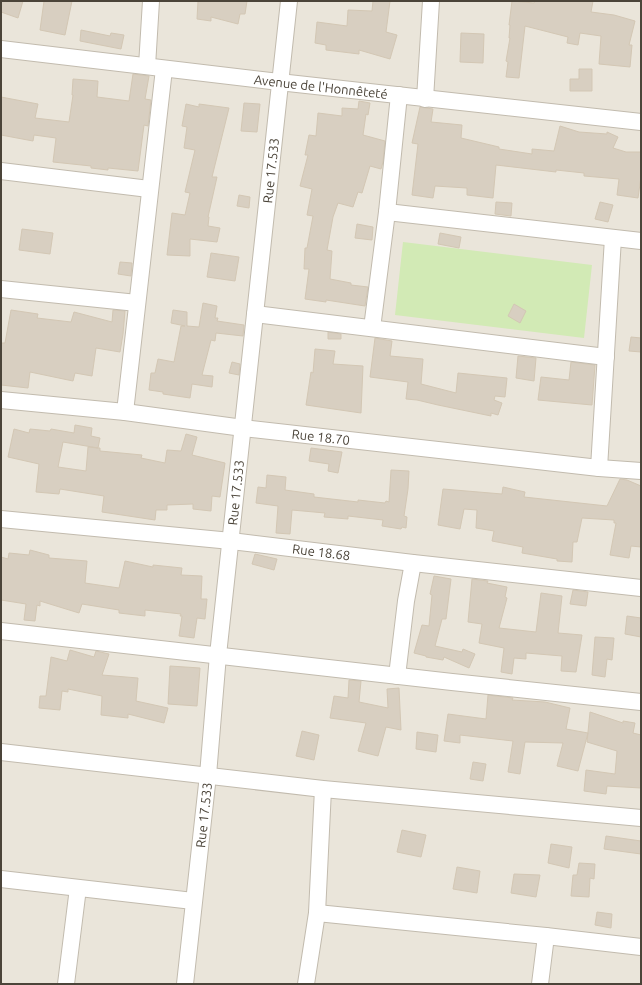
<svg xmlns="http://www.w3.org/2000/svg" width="642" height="985" font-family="Ubuntu,sans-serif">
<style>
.residential{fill:#eae5da}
.green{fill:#d2eab5}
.building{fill:#d8cfc1;stroke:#d3c7b4;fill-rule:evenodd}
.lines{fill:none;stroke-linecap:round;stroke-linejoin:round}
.minor-casing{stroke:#c2bbae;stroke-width:18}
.minor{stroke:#fff;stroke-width:16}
.labels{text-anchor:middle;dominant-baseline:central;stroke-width:4;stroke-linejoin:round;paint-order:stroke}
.street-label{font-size:13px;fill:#4b4439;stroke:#fff}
</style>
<rect width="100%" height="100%" fill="#f6f3ec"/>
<!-- residential -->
<path class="residential" d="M1,1H641V984H1Z"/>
<!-- green -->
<path class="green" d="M403,242L592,265L584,338L395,315Z"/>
<!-- building -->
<path class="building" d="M1,1H23L18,18L1,12Z
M44,1H72L65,35L40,30Z
M198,1H247L245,14H240L238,24L211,17V21L197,19Z
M373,1H390L386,32L397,35L390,59L359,50V54L326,50V45L315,43L317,22L347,26L348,10L372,11Z
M512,1L534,3L535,1H593L591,12L614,15L635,21L629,45H632L630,67L599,64L601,36L580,33L578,45L567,43L568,37L525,26L519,78L506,77L508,62L506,61L510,38H509L510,25H509Z
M81,30L110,36L111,33L124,35L121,49L80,41Z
M461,33L484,34L483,63L460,62Z
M579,69H592V91H570V79H579Z
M133,74L149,76L145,99L151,100L148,126L144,125L138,171L108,168V170L91,168V166L53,162L56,138L34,135L33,141L1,135V97L38,104L35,118L69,122L73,95H72L73,79L98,81L97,97L129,101Z
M359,101L370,103L368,115L366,114L363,135L385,141L383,162L381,169L370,166L362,193L358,192L353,207L338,203L333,217L327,250L332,251L330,279L351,283V285L368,287L365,306L326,300V302L305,299L309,269H304L305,248H307L313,216L307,215L312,189L300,186L308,155H305L309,135L316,136L318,113L342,116V108L358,109Z
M244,103L260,104L257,132L241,131Z
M186,104L199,107V104L229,108L212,177H217L208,217H209L208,226L220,228L217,242L190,239V256L167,255L172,213L185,215L190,193L185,192L195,150L184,148L187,127L182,126Z
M420,107L433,109L431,122L462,125L461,138L499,147V149L532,154V149L554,151L560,126L579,132L607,134V132L618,137L613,148L626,152H641V177L638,198L617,195L619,179L584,176V173L556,170V172L496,165L493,198L467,195V188L435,186L433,198L412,195L418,144L412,143Z
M239,195L250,197L249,208L237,206Z
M496,202L512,203L511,216L495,214Z
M600,202L613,205L608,222L595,219Z
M357,224L373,227L372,240L355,238Z
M22,229L53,233L50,254L19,250Z
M440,233L461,237L459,248L438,244Z
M211,253L239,257L235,281L207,277Z
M120,262L132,263L131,276L118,274Z
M203,303L217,306L215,318H218L217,321L244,325L243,336L216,333L215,341L211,340L202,375L213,376L212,387L192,384L190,398L163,394V392L149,390L151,373H155L158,359L174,362L181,326H185L171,323L173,310L187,312V326L199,327Z
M514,304L526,311L520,323L508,316Z
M11,310L38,314L37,318L71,322L74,312L112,322L113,310L125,311L123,334L120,352L96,348L92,376L75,373L73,381L30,372L28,388L1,385V343H5Z
M328,332L341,334V339H328Z
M631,337L641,338V352L629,351Z
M375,338L392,341L390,356L423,359L421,384L456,393L458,373L507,378L505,397L495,396L494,400L502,403L498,415L491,413V416L438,405L417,400L406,399L408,382L370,377Z
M315,349L335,351L333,364L363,366L361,413L306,405L311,372L313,373Z
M518,356L536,358L534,381L516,378Z
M232,362L240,364L239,375L229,373Z
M571,362L595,365L592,405L538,400L541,377L569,380Z
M75,425L92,428L91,436L100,438L98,448H100V451L142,455L141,458L165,463L167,450L181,451L186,434L197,437L192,455L225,463L220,497L212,496L211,511L193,509V504L167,505V510H156L155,520L102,512L104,496L60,489L59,494L36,492L39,464L8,457L14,429L29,433L30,429L50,431L51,429L74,433ZM63,442L98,448L88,447L86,471L58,467Z
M311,448L342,452L338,473L328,471L329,464L309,461Z
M391,470L409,471L408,489L404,516L407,517L406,528L402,527L401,529L382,526L383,520L348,516V519L324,517L325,513L292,510L290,534L276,533L278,506L256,503L258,487L266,488L267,475L286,477L285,490L314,494V497L358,502V500L385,503L386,501L389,502Z
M620,479L627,480L641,486V547L631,546L629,558L610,555L616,523H614V520L582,518L577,542H573L572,562L557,561V559L522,553L523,547L492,541L494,531L476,528L477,510L464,509L460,529L438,525L443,489L502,494L503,487L525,492L524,497L607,506Z
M30,550L49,555V558L87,561L85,583L119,588L125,561L153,567V565L182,568L181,575L202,576L201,599H207L205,619L197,618L194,638L179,636L182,616H180L181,614L145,610V616L119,613V610L82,604L79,613L40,601V606L37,605L35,621L24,620L26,604L1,600V557L8,559L9,553L29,555Z
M255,554L277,559L274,570L252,564Z
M434,576L451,579L446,619H442L435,646L462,652L463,649L475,654L469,668L444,657L443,660L426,657V656L414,653L422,625L429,626L432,595L430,594Z
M472,579L488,581L487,583L507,587L505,597L507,598L499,628L536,632L541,593L562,596L558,633L582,635L576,672L561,671L562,656L526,653V659L514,658L512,674L501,672L504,648L479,643L482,624L468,622Z
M573,590L588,592L586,606L570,604Z
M627,616L641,618V637L625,634Z
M595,637L614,638L612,660L607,659L605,677L592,675Z
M70,650L94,657L96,651L109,654L102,675L138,678L136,701L168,708L164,723L128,714V718L101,715L102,696L68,689V692L62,691L60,710L39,708L40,696H46L51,657L67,661Z
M170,666L200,668L197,706L168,704Z
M349,680L361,681L359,702L388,708L387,689L399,688L401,730L386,727L378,756L358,751L366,723L330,718L334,696L348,698Z
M488,695L513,698L512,700L545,702L570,708L566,729L588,733L578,771L557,766L563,743L525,742L520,774L508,772L513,741L460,735V743L444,741L448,714L486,719Z
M590,712L623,723V721L635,723L633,733L641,735V788L607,786L606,794L584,791L586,770L615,774L617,751L587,742Z
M302,731L319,735L314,760L296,756Z
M417,732L438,735L436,752L416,749Z
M473,762L486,764L483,781L470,779Z
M402,830L426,835L421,857L397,852Z
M606,836L641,841V854L604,849Z
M551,844L572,847L569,868L548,863Z
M579,863L595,864L594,879L590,878L589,897L571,896L573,875H577Z
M457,867L480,871L477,893L453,889Z
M514,874L540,875L536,897L511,893Z
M597,912L612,914L611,928L595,925Z"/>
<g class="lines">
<defs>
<g id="minor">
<path id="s1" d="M1,49L279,82L641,122"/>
<path d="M147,66L151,1"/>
<path d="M425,99L431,1"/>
<path d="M1,171L149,189"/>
<path d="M387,212L641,241"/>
<path d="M1,289L137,303"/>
<path d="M255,314L606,357"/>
<path d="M372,328L387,212L399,95"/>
<path id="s2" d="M1,400L125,412L243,428L599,468L641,471"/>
<path d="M125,412L164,69"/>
<path d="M599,468L613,238"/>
<path id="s3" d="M1,519L231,541L413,563L641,588"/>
<path d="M1,631L452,682L641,702"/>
<path d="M397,676L406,601L413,563"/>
<path d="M1,752L323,789L641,818"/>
<path d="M1,879L193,901"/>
<path d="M317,913L546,936L641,947"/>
<path d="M66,984L78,888"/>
<path id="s4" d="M185,984L208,775L218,655L289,1"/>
<path d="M306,984L317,913L323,789"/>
<path d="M540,984L546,936"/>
</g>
</defs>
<!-- minor casing -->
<use href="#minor" class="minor-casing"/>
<!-- minor -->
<use href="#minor" class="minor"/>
</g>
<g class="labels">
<!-- street labels -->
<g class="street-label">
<text stroke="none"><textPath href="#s1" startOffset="322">Avenue de l'Honnêteté</textPath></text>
<text stroke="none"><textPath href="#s4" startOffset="818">Rue 17.533</textPath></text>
<text stroke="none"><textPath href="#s2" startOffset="322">Rue 18.70</textPath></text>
<text stroke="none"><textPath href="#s4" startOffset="494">Rue 17.533</textPath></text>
<text stroke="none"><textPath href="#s3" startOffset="322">Rue 18.68</textPath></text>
<text stroke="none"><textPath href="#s4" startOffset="170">Rue 17.533</textPath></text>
</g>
</g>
<!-- border -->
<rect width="642" height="985" fill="none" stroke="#4b4439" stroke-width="4"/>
</svg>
